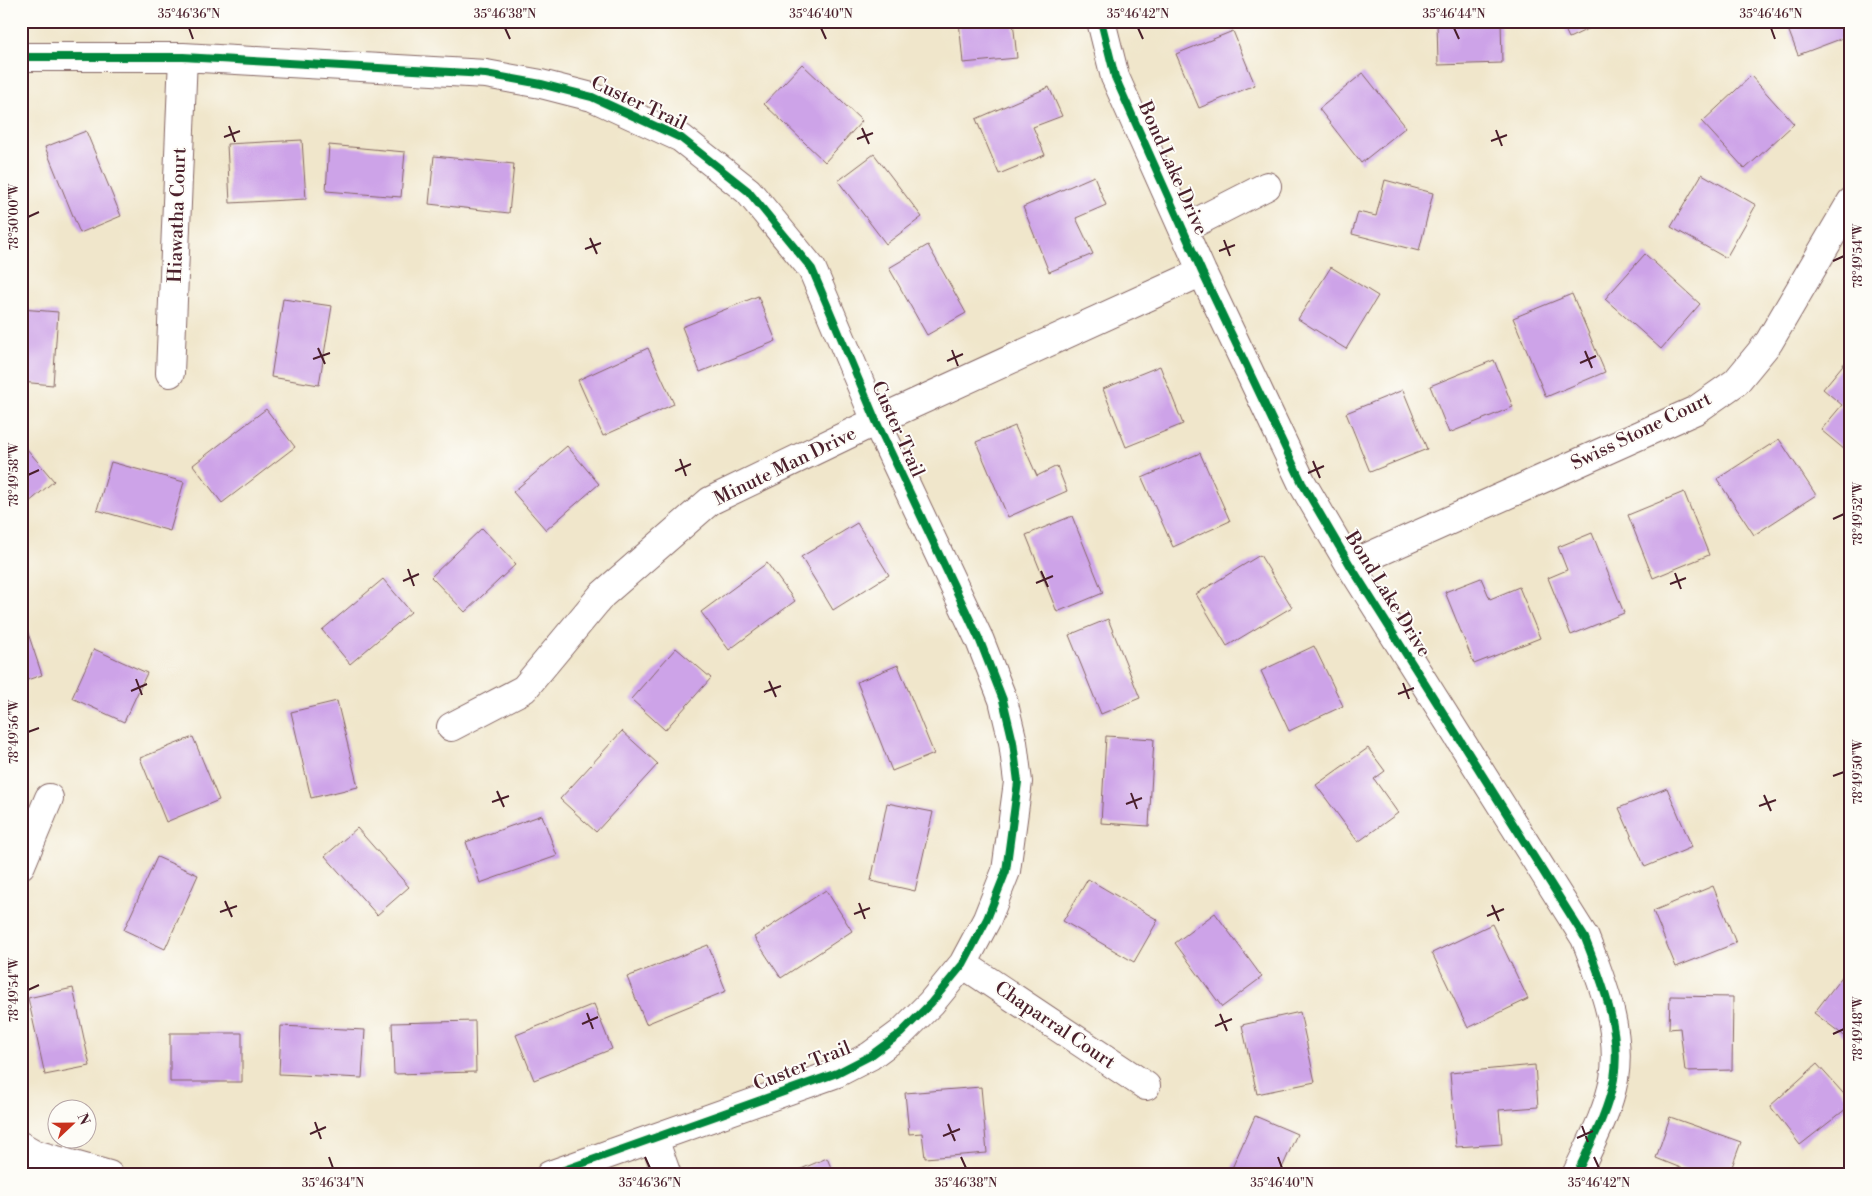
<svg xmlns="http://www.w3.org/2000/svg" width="1872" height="1196" font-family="'Libre Bodoni',serif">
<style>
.building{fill:#cda3e8}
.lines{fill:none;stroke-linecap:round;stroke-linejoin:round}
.minor-casing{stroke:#846563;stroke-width:30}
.minor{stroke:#fff;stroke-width:28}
.cycleway-casing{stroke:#fdfcf7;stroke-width:11}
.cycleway{stroke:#00873e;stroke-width:8}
.ticks{fill:none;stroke:#4a1f2b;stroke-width:2}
.labels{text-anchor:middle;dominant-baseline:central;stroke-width:4;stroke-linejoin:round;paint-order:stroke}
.street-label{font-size:19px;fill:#4a1f2b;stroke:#fdfcf7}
.neatline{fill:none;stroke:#4a1f2b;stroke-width:2}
.ticks-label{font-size:12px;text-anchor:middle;fill:#4a1f2b}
</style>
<rect width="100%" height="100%" fill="#fdfcf7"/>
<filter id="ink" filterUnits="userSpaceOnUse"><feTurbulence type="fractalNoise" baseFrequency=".02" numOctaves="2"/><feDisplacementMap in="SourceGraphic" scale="10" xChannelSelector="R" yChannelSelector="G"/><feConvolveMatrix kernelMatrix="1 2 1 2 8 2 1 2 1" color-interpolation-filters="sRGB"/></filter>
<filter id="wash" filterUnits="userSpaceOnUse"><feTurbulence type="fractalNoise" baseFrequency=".0096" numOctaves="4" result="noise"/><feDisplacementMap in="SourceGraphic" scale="20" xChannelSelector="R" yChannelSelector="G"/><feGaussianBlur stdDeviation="1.12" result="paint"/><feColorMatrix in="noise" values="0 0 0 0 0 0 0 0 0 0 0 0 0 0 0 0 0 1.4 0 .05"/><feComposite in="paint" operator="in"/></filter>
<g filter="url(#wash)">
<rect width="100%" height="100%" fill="#f0e6cb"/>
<g id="blocks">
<!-- building -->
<path class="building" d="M959,21H1013L1017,58L963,63Z
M1437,21H1501L1502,63L1438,65Z
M1561,21H1605L1569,38Z
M1785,21H1849L1851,35L1798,55Z
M1233,31L1255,85L1199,108L1176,54Z
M802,64L862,121L825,162L764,104Z
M1363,73L1406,127L1361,163L1319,109Z
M1751,76L1794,124L1745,169L1702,122Z
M1049,87L1062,116L1033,127L1045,155L999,174L976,119Z
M86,131L121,216L80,233L45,147Z
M302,140L306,199L230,203L227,144Z
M329,145L405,152L401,197L326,191Z
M874,154L922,217L886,244L838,181Z
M434,156L514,164L509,213L429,204Z
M1702,174L1756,205L1726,258L1671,227Z
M1094,176L1106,205L1076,218L1093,254L1049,272L1023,207Z
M1385,180L1433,193L1419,251L1352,234L1358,212L1376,216Z
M928,245L966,313L927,335L889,268Z
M1645,254L1700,304L1661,349L1605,299Z
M1331,267L1378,296L1346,349L1298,319Z
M1572,294L1605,372L1546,397L1513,318Z
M758,296L776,341L700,372L682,327Z
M283,299L332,306L319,385L271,377Z
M21,309L58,312L53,385L21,382Z
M648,348L674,404L603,436L578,380Z
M1494,360L1513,407L1449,433L1430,386Z
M1847,360L1851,363V455L1821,430L1842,405L1823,389Z
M1160,366L1183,424L1126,447L1103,389Z
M1403,390L1427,449L1370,472L1346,413Z
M266,409L295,447L222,503L193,465Z
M1015,426L1037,476L1057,466L1067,491L1008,517L976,442Z
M1779,439L1816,495L1754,535L1717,479Z
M21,442L54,481L21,509Z
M567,446L599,484L546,530L513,492Z
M1200,453L1230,521L1173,547L1142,478Z
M111,462L184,482L170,531L97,510Z
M1684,492L1709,555L1653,578L1628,515Z
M1072,516L1103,593L1057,612L1026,535Z
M857,523L889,575L833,610L801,557Z
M482,528L516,564L465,612L431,577Z
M1592,533L1624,613L1571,635L1548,578L1567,570L1558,547Z
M1260,555L1292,607L1227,646L1196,594Z
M767,563L795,601L729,650L701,612Z
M1481,578L1490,599L1519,587L1540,638L1474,664L1445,592Z
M383,579L411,612L350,664L322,630Z
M1108,619L1140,698L1101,714L1069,635Z
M26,627L42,675L21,682V629Z
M1314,646L1343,706L1289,731L1261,671Z
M676,648L711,678L665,730L631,699Z
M94,649L147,673L124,722L72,698Z
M898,665L934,754L892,771L857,682Z
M337,701L358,787L311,798L291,712Z
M622,731L658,764L596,832L560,799Z
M1106,736L1154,739L1149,826L1101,823Z
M193,737L219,800L166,822L140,758Z
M1368,748L1385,771L1374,779L1398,813L1358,842L1316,785Z
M1667,788L1692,847L1645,867L1619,808Z
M887,803L933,812L915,891L871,881Z
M542,815L557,856L480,883L466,842Z
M357,828L409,887L377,915L325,856Z
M157,857L198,875L165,949L124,930Z
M1088,879L1158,920L1134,962L1063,921Z
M1713,886L1736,943L1676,967L1653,911Z
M826,890L852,931L781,978L754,937Z
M1215,913L1262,977L1222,1007L1175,943Z
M1492,924L1528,999L1468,1028L1432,953Z
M708,945L726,991L646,1024L627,977Z
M1851,965V1041L1814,1013Z
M73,988L90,1066L45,1075L28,998Z
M1670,996L1733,997L1732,1070L1685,1071L1680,1028L1669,1029Z
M594,1004L612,1049L534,1080L516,1035Z
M1300,1012L1315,1082L1257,1094L1242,1025Z
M475,1021L476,1072L394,1074L392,1023Z
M281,1026L365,1030L362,1078L279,1074Z
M170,1033H242V1082H170Z
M1817,1064L1851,1102V1105L1800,1145L1770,1106Z
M1535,1065L1538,1107L1499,1110L1502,1144L1456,1147L1450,1073Z
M981,1087L987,1153L925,1158L922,1133L909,1134L905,1093Z
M1255,1116L1297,1134L1279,1175H1229Z
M1670,1117L1741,1142L1729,1175H1698L1656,1158Z
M827,1158L834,1175H787Z"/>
</g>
</g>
<g filter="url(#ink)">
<use href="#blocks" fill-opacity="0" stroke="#846563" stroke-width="1"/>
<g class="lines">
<defs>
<path id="minor" d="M1101,21L1115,77L1202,272L1302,483L1350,565L1585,938C1602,982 1622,1030 1614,1079C1608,1112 1590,1145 1576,1175
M21,57H183L486,74L541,84L592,97L681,138L748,191L812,269L876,421L980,641L1003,700L1013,742L1018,782L1006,871L987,919L963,964L931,1003L901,1033L870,1056L837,1073L550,1175
M1183,229L1267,186
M170,373L183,57
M1350,565L1696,410L1736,382L1769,342L1851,202
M451,727L524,689L602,595L710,501L876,421L1202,272
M21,865L49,798
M963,964L1146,1086
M654,1139L667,1175
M21,1146L35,1154L109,1175"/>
</defs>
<!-- minor casing -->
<use href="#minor" class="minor-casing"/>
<!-- minor -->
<use href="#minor" class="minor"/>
<defs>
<path id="cycleway" d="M1101,21L1115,77L1202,272L1302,483L1350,565L1585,938C1602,982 1622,1030 1614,1079C1608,1112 1590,1145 1576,1175
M21,57H183L486,74L541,84L592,97L681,138L748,191L812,269L876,421L980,641L1003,700L1013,742L1018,782L1006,871L987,919L963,964L931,1003L901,1033L870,1056L837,1073L550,1175"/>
</defs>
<!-- cycleway casing -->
<use href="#cycleway" class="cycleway-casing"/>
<!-- cycleway -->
<use href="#cycleway" class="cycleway"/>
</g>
</g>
<!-- ticks -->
<path class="ticks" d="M189,28L193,39M505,28L510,39M821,28L826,39M1138,28L1143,39M1454,28L1459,39M1771,28L1775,39M229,126L235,142M862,128L869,144M1496,130L1502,146M224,137L240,131M857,139L873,133M1491,141L1507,135M28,217L39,212M590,238L597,254M1224,240L1230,256M585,249L601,243M1219,251L1235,245M1833,261L1844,256M318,348L325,364M952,350L958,366M1585,351L1592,368M313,359L330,353M947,361L963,354M1580,363L1596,356M680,459L686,476M1313,461L1320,478M675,471L691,464M1308,473L1324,466M28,475L39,470M1833,519L1844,514M408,569L414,586M1041,571L1048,587M1675,573L1681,589M403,581L419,574M1036,583L1053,576M1670,584L1686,578M136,679L142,695M769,681L776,697M1403,683L1409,699M131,691L147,684M764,692L781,686M1398,694L1414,688M28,732L39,728M1833,776L1844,772M497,791L504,807M1131,793L1137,809M1764,795L1771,811M492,802L509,796M1126,804L1142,798M1759,806L1776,800M225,901L232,917M859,903L865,919M1492,905L1499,921M220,912L237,906M854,914L870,908M1487,916L1504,909M28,990L39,985M587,1013L593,1029M1220,1014L1227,1031M582,1024L598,1017M1215,1026L1232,1019M1833,1034L1844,1029M315,1122L321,1139M948,1124L955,1141M1582,1126L1588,1142M310,1134L326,1127M943,1136L960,1129M1577,1138L1593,1131M329,1157L333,1168M645,1157L650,1168M961,1157L966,1168M1278,1157L1282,1168M1594,1157L1599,1168"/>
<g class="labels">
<!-- street labels -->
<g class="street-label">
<text transform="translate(639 103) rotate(25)">Custer Trail</text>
<text transform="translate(1173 168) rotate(66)">Bond Lake Drive</text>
<text transform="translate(177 215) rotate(-88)">Hiawatha Court</text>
<text transform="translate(898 429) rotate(66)">Custer Trail</text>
<text transform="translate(1641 431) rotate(-26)">Swiss Stone Court</text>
<text transform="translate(785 466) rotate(-26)">Minute Man Drive</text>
<text transform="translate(1388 594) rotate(58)">Bond Lake Drive</text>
<text transform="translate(1055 1025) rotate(34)">Chaparral Court</text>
<text transform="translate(802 1066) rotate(-22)">Custer Trail</text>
</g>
</g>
<!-- margin -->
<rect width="1872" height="1196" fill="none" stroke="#fdfcf7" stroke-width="55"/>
<!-- north arrow -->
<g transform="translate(72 1124) rotate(68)"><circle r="24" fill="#fdfcf7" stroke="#b5a4a5"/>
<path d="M0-4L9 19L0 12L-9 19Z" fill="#c8321e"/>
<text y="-8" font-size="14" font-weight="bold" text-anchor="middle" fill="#4a1f2b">N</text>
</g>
<rect x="28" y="28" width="1816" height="1140" class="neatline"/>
<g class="ticks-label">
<text x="189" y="18">35°46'36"N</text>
<text x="505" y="18">35°46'38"N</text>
<text x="821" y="18">35°46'40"N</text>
<text x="1138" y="18">35°46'42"N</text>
<text x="1454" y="18">35°46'44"N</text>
<text x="1771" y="18">35°46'46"N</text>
<text transform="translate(14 217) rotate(-90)" y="4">78°50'00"W</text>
<text transform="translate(1858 256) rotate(-90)" y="4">78°49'54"W</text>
<text transform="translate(14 475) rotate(-90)" y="4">78°49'58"W</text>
<text transform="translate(1858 514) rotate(-90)" y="4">78°49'52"W</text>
<text transform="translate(14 732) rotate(-90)" y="4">78°49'56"W</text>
<text transform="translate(1858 772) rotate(-90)" y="4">78°49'50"W</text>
<text transform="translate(14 990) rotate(-90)" y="4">78°49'54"W</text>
<text transform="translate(1858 1029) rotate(-90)" y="4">78°49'48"W</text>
<text x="333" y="1187">35°46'34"N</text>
<text x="650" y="1187">35°46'36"N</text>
<text x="966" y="1187">35°46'38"N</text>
<text x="1282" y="1187">35°46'40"N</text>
<text x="1599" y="1187">35°46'42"N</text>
</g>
</svg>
